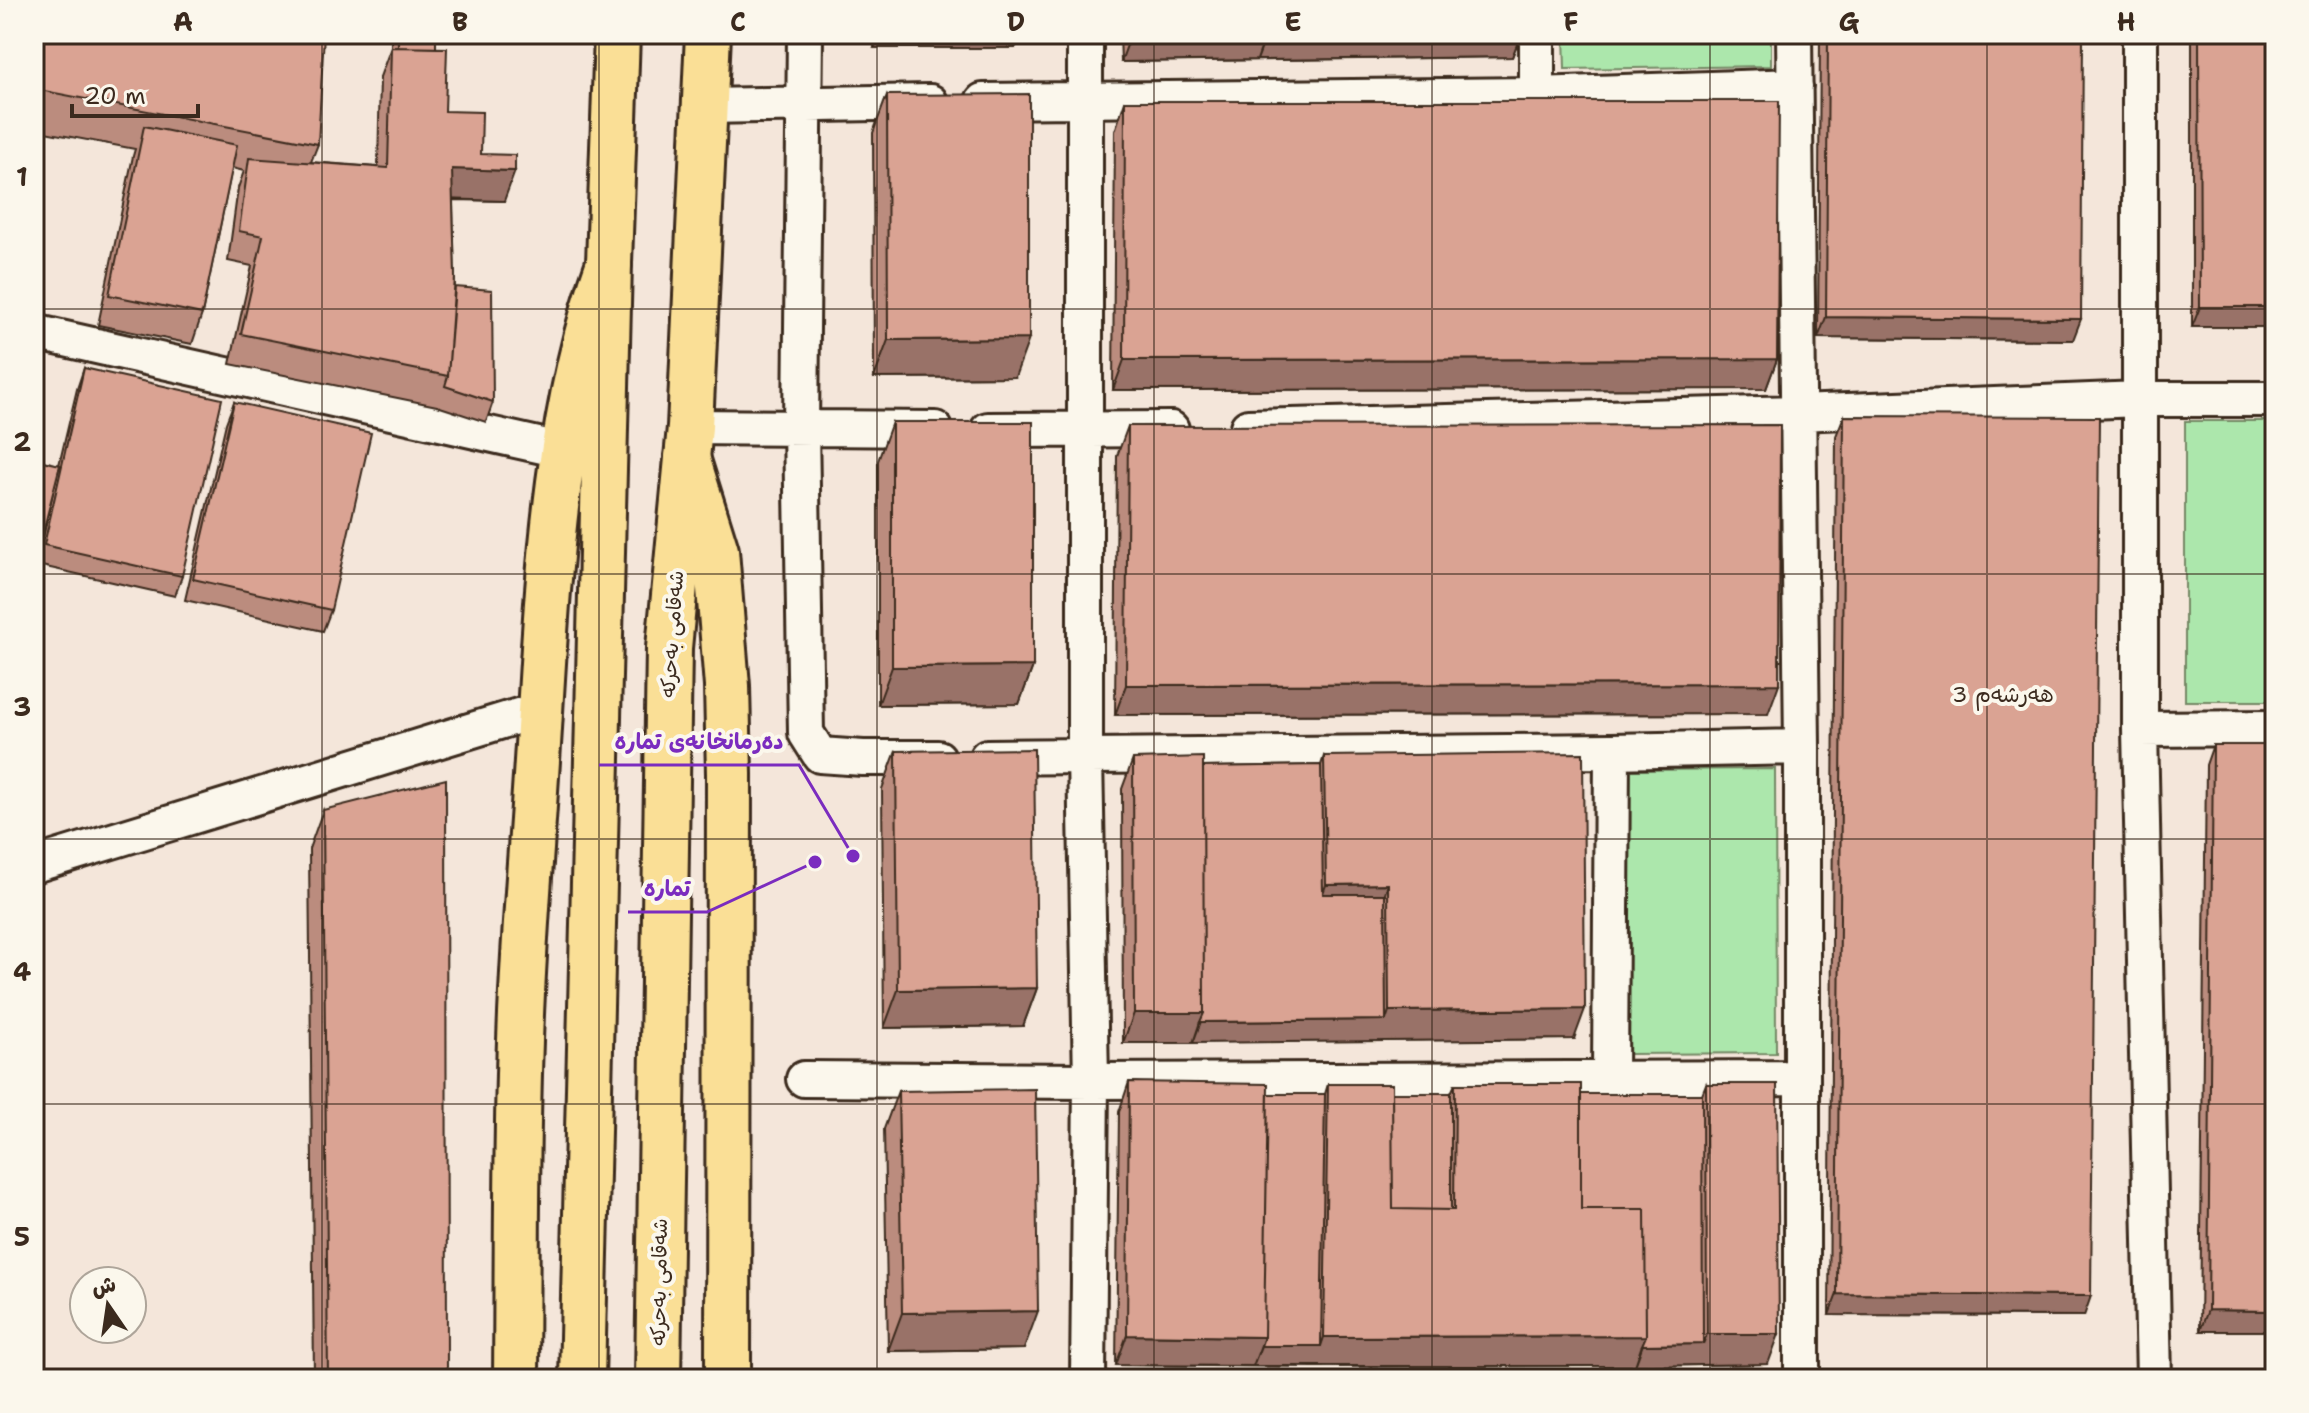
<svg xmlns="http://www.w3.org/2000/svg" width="2309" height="1413" font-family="'Shantell Sans','Playpen Sans Arabic',sans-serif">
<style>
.green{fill:#ace7ac;stroke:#748865;stroke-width:2}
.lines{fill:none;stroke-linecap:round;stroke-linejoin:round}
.street-casing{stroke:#3b2a1e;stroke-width:40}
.primary-casing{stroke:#3b2a1e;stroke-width:50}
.highway-casing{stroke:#3b2a1e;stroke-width:50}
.street{stroke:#fbf7ec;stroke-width:34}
.primary{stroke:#fadf96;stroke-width:44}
.highway{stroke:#fadf96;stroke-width:44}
.wall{fill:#bb8c7e;stroke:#3b2a1e;stroke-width:2}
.shaded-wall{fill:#997267;stroke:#3b2a1e;stroke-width:2}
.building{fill:#daa393;stroke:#3b2a1e;stroke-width:2}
.grid{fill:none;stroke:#3b2a1e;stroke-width:2;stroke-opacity:0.55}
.labels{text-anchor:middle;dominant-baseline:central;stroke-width:8;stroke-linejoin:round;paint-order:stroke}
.street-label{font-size:20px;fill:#3b2a1e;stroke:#fbf7ec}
.neighbourhood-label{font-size:22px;fill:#3b2a1e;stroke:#fbf7ec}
.leader{fill:none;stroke:#7b2cbf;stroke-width:3}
.callout-dot{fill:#7b2cbf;stroke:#fbf7ec;stroke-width:3}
.callout-label{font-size:22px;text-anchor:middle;font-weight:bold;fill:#7b2cbf;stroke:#fbf7ec;stroke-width:8;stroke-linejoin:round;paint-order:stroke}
.neatline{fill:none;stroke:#3b2a1e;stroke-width:3}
.grid-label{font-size:26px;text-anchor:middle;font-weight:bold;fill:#3b2a1e}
</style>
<rect width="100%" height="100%" fill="#f4e6da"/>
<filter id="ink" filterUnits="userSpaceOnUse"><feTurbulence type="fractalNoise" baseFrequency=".0125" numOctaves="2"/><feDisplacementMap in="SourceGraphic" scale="16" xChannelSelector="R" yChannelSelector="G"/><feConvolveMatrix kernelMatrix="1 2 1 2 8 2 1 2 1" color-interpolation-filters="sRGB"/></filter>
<g filter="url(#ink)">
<!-- green -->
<path class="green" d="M1564,34H1771V66L1565,69Z
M2185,421H2275V701H2185Z
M1775,769L1776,1053L1629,1054V770Z"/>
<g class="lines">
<defs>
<path id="street" d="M805,34L801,427L806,733L820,755L863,758H938
M1085,34V756L1091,1081L1088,1379
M1537,34V95
M1794,34L1802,747V1379
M2140,34V729L2154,1379
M983,101L1537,95L1795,86
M706,106L930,102
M34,332L565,451
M690,427L935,429
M1248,427L1798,413L2139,399H2275
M988,430L1171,429
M2140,729L2275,728
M987,757L1612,751L1802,747
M34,865L541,709
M1610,1077L1612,751
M804,1079L1091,1081L1802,1078"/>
<path id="primary" d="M582,1379L609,263L617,34
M658,1379L669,648L690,427L708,34"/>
<path id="highway" d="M687,458L716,551L727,686L729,774L728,1379
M516,1379C517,1266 516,1153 520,1041C523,942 532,844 538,745C548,584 554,417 609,263"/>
</defs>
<!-- street casing -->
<use href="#street" class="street-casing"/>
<!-- primary casing -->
<use href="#primary" class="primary-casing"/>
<!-- highway casing -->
<use href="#highway" class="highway-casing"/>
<!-- street -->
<use href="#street" class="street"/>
<!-- primary -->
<use href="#primary" class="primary"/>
<!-- highway -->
<use href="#highway" class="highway"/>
</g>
<!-- wall -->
<path class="wall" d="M34,34L318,144L311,162L378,167L380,77L391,47V34H436V48L445,111L481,154L504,201L453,200L455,287L493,402L486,422L437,406L230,364L252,266L228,261L238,188L244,171L232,168L202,314L192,344L98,325L133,156L135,149L34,130Z
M874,34H1021L1015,48H874Z
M1120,34H1521L1512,57L1121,62Z
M1820,34H2083L2073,340L1818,338Z
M2192,34H2275V327H2192Z
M887,95L1015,377L874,378L873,133Z
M1125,101L1777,359L1766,389L1113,390L1115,131Z
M84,368L182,576L175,596L37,565L53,492L41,540L34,560V459L59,465L77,389Z
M234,402L331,610L323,631L185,600L226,423Z
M1844,416L2084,1316L1829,1315L1836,436Z
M892,422L1033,666L1019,704L878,705V461Z
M1128,426L1768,714L1115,715L1117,456Z
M2213,745H2275V1331H2200L2206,765Z
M896,751L1037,988L1023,1026L884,1028L882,789Z
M1324,756L1574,1039L1123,1043L1122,789L1133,759L1203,767L1321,765Z
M323,810L447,1379H314L309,849Z
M1129,1082L1268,1094H1325L1328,1084L1392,1093H1451L1455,1084L1581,1094H1702L1706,1084L1768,1364L1635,1366L1314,1367L1116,1365L1119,1112Z
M898,1091L1024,1349L888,1351L884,1129Z"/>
<!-- shaded-wall -->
<path class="shaded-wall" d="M880,34H1021L1015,48H874Z
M1131,34H1267L1257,60L1121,62Z
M1383,34H1521L1512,57L1257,60L1264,40L1382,38Z
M452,169L515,171L504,201L441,199Z
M2200,307H2275V327H2192Z
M1826,317L2081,319L2073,340L1818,338Z
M1029,339L1015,377L874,378L888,340Z
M1777,359L1766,389L1113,390L1124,360Z
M1033,666L1019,704L878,705L892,667Z
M1779,684L1768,714L1115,715L1126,685Z
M1388,884L1378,914L1315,915L1326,885Z
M1037,988L1023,1026L884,1028L898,990Z
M1585,1009L1574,1039L1193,1043L1200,1022L1386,1020L1389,1011Z
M1134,1013H1204L1193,1043H1123Z
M1837,1294L2091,1296L2084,1316L1829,1315Z
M2208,1310L2275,1311V1331H2200Z
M1038,1311L1024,1349L888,1351L902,1313Z
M1707,1334H1779L1768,1364L1635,1366L1642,1345L1703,1344Z
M1127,1335L1264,1337L1253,1366L1116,1365Z
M1646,1336L1635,1366H1253L1261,1346H1321L1324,1337Z"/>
<!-- building -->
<path class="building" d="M34,34H324L318,144L34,89Z
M398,34H436V48L398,47Z
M1267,34H1382V38L1264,40Z
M1828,34H2083L2081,319L1826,317Z
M2199,34H2275V307H2200Z
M391,47L447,48L445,111L482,112L481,154L515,155V171L452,169L455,277L448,376L241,334L263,236L239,231L249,158L388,168Z
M1029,94V339L888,340L887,95Z
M1125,101H1779L1777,359L1124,360Z
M144,126L237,145L202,314L109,295Z
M455,287L492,290L493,402L445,386L448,376Z
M84,368L222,399L182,576L44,545Z
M234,402L371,433L331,610L193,579Z
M1844,416L2099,417L2091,1296L1837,1294Z
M892,422H1033V666L892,667Z
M1780,425L1779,684L1126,685L1128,426Z
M34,459L60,465L41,540L34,539Z
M2213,745H2275V1311L2208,1310Z
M1034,749L1037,988L898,990L896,751Z
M1583,753L1585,1009L1389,1011L1388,884L1326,885L1324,756Z
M1203,757L1204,1013H1134L1133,759Z
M1321,765L1323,894H1385L1386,1020L1200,1022L1204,1013L1203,767Z
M446,779L447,1379H328L323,810Z
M1129,1082L1268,1084L1264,1337L1127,1335Z
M1328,1084H1392L1393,1209L1454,1210L1455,1084H1581V1209H1645L1646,1336L1324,1337Z
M1706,1084H1777L1779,1334H1707Z
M1035,1089L1038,1311L902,1313L898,1091Z
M1392,1093H1451V1210L1393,1209Z
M1268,1094H1325L1321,1346H1261L1264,1337Z
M1581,1094H1702L1703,1344L1642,1345L1646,1336L1645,1209H1581Z"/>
</g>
<!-- grid -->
<path class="grid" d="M322,34V1379M599,34V1379M877,34V1379M1154,34V1379M1432,34V1379M1710,34V1379M1987,34V1379M34,309H2275M34,574H2275M34,839H2275M34,1104H2275"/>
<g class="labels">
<!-- street labels -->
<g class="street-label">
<text transform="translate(672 634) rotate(-86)">شەقامی بەحرکە</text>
<text transform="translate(659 1282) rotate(-89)">شەقامی بەحرکە</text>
</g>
<!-- neighbourhood labels -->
<g class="neighbourhood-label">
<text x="2003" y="694">ھەرشەم 3</text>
</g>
</g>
<!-- callouts -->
<path class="leader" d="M853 856L799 765H599M815 862L707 912H628"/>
<g class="callout-dot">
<circle cx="853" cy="856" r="8"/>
<circle cx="815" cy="862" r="8"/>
</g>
<g class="callout-label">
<text x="699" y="749">دەرمانخانەی تمارە</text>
<text x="667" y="896">تمارە</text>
</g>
<!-- margin -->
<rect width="2309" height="1413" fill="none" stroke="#fbf7ec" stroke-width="88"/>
<!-- north arrow -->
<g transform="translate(108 1305) rotate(347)"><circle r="38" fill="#fbf7ec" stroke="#aea59a" stroke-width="2"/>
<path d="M0-6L14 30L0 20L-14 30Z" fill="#3b2a1e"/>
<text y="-12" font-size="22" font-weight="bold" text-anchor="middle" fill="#3b2a1e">ش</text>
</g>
<!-- scale -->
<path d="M72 104v12h126v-12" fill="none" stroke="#3b2a1e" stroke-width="4"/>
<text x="84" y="104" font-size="24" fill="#3b2a1e" stroke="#fbf7ec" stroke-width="6" paint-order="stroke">20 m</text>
<rect x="44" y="44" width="2221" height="1325" class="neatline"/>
<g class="grid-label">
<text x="183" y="31">A</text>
<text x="460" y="31">B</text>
<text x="738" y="31">C</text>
<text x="1016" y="31">D</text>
<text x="1293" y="31">E</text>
<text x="1571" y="31">F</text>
<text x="1849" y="31">G</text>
<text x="2126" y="31">H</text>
<text x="22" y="186">1</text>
<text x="22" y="451">2</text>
<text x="22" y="716">3</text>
<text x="22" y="981">4</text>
<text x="22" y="1246">5</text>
</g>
</svg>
